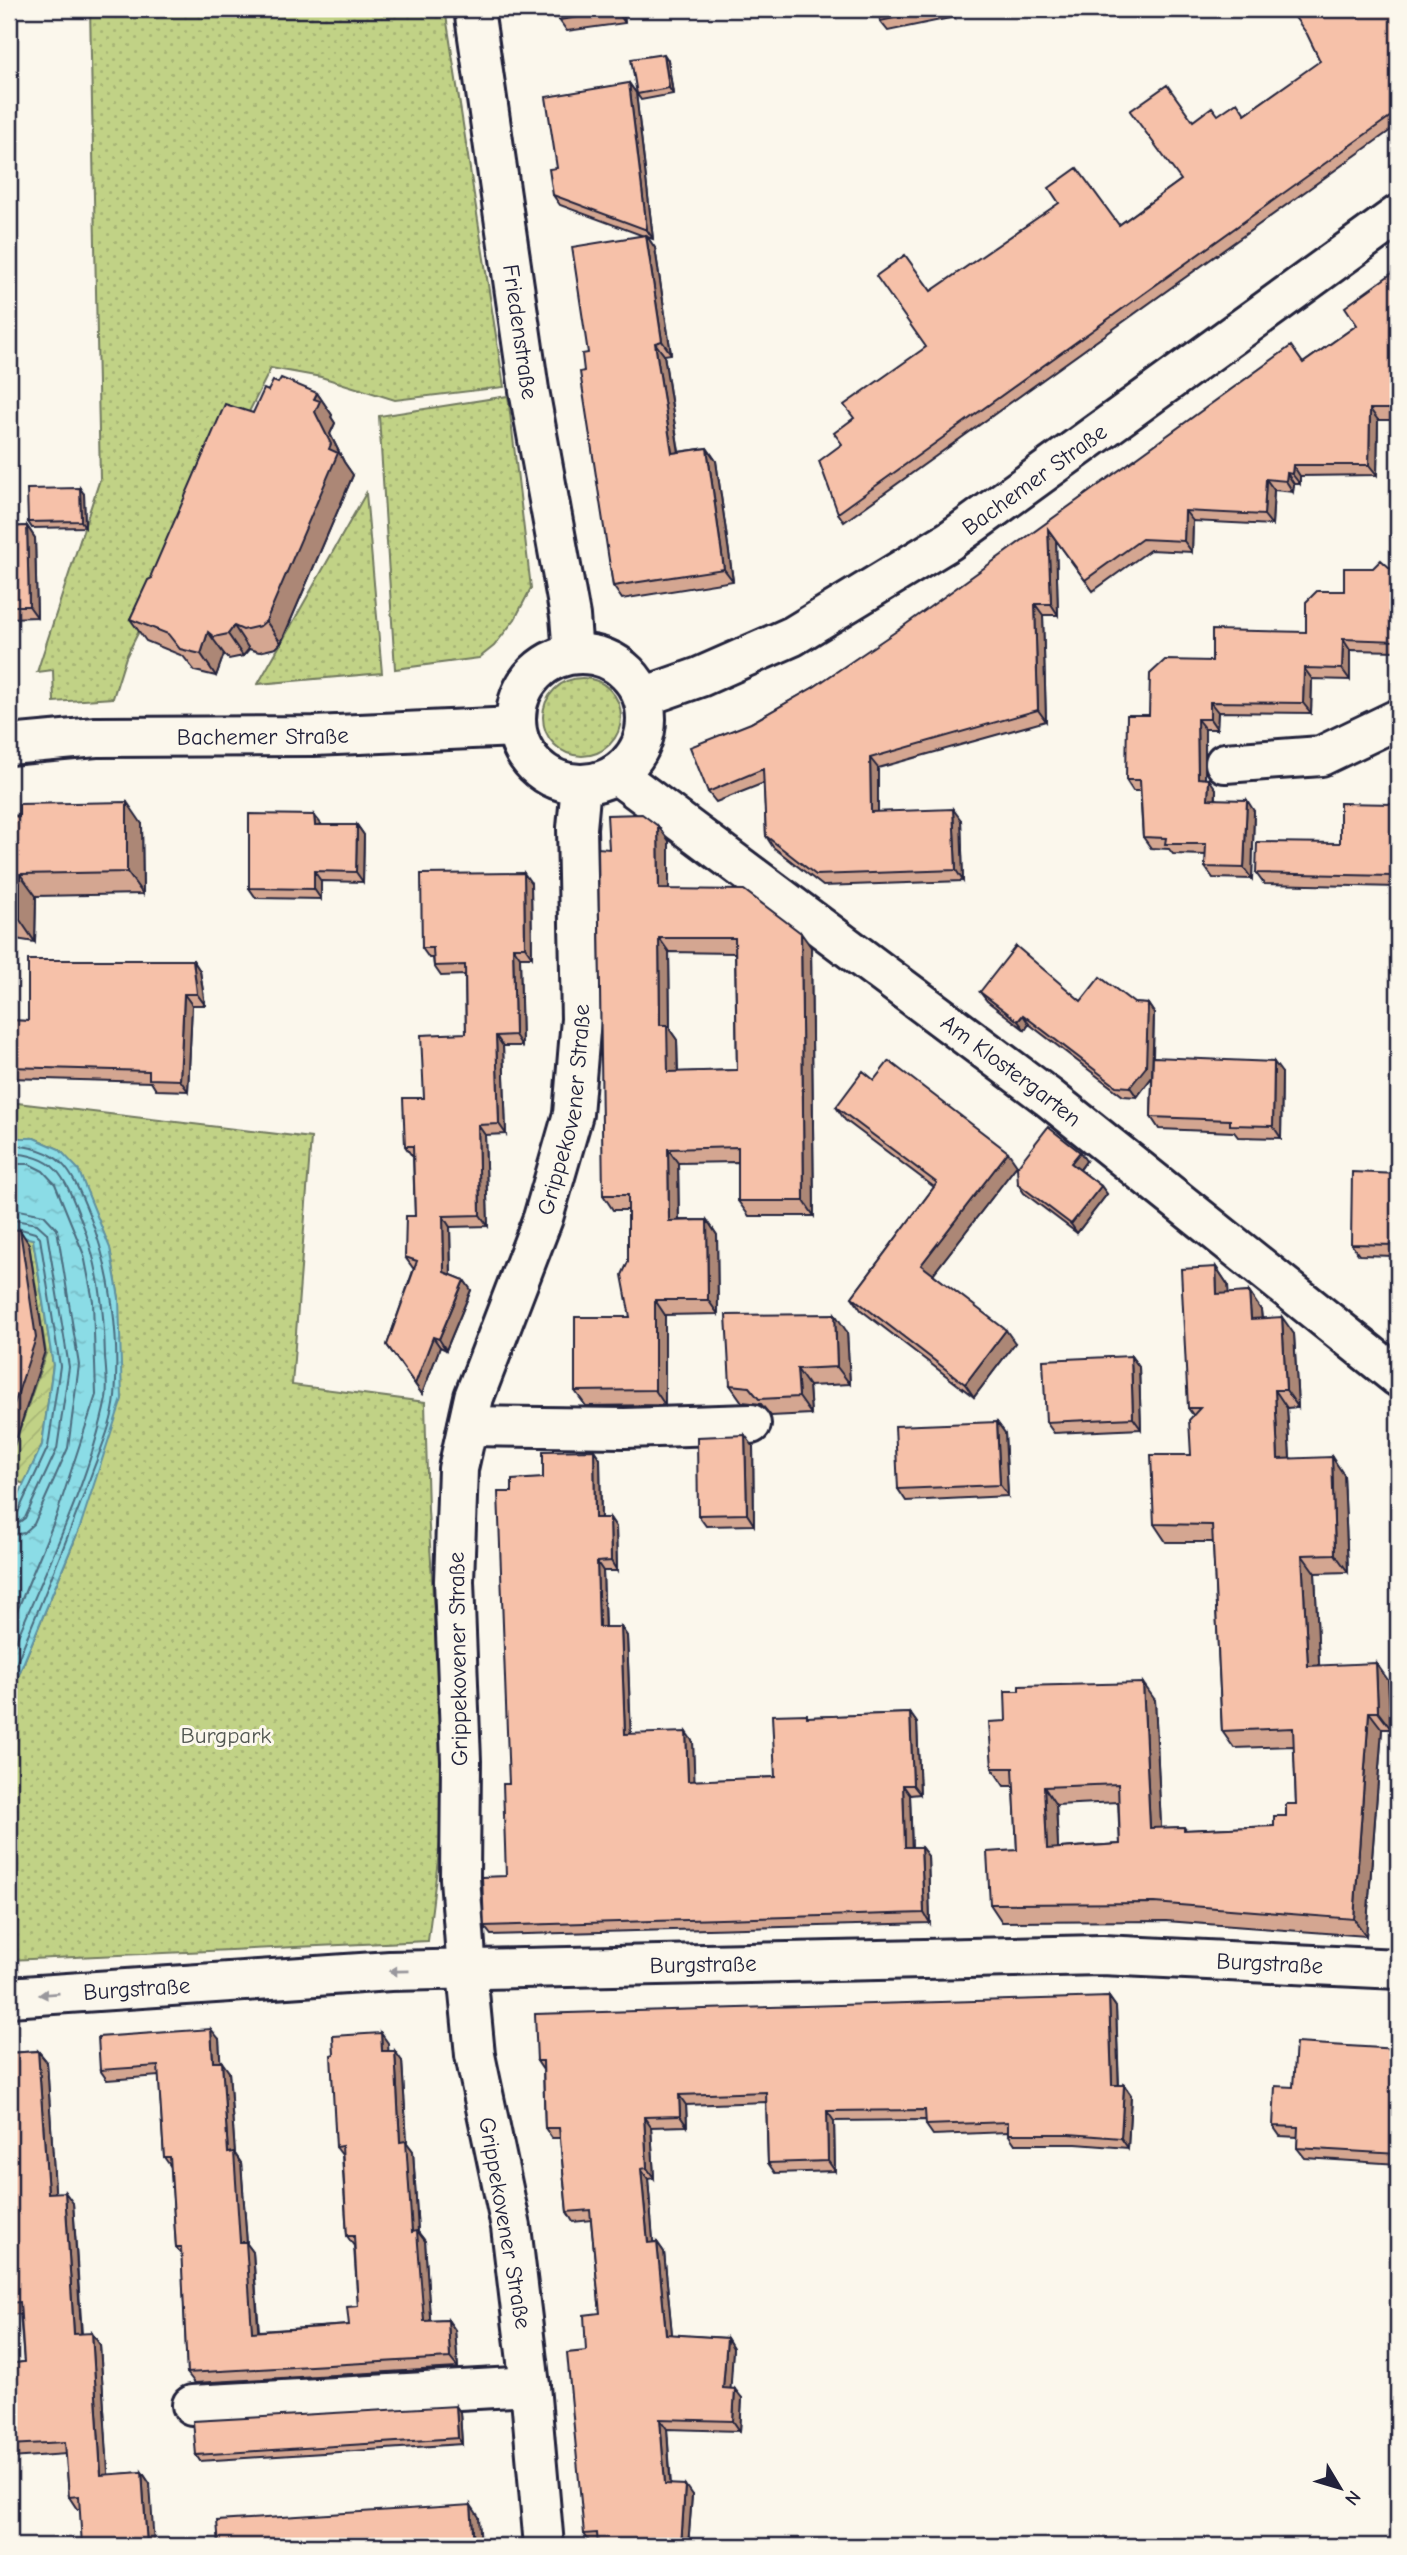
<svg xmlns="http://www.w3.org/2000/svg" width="1407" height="2555" font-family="'Comic Neue',sans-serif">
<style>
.grass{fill:url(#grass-dots);stroke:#727a60;stroke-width:2}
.garden{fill:url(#garden-furrows);stroke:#727a60;stroke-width:2}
.water{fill:url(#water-ripples);stroke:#6192a2;stroke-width:2}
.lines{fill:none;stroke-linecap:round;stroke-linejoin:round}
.shore{stroke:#4c6c7f;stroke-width:2}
.minor-casing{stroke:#22223b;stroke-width:44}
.minor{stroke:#fbf7ec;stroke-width:38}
.wall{fill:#d4a691;stroke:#22223b;stroke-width:2;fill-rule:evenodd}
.shaded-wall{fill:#ac8776;stroke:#22223b;stroke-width:2}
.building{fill:#f6c1a9;stroke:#22223b;stroke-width:2;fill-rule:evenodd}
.oneway{fill:#99979c}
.labels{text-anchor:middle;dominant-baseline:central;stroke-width:6;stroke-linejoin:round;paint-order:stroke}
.street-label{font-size:23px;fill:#22223b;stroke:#fbf7ec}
.park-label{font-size:23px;fill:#525752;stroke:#fbf7ec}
</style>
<defs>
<pattern id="grass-dots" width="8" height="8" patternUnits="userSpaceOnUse" patternTransform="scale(1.75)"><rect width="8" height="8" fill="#c1d286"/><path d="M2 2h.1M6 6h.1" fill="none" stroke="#a6b475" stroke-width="1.8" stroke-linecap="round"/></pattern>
<pattern id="garden-furrows" width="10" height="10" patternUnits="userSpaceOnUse" patternTransform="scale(1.75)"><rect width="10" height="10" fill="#c1d286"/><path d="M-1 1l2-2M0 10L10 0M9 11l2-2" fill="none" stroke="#a6b475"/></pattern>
<pattern id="water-ripples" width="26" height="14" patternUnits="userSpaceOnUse" patternTransform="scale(1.75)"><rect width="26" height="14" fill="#8bdce6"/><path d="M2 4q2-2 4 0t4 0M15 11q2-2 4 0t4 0" fill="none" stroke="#78bcc6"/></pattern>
</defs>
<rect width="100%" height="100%" fill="#fbf7ec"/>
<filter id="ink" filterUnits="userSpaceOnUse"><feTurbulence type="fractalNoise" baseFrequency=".0143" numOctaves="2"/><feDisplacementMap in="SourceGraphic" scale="14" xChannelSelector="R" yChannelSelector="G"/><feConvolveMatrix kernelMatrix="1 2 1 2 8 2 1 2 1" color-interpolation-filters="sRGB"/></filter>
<g filter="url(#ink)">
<!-- grass -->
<path class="grass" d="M90,9H445L504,387L395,400L321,377L271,368L126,657L113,698L54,702L53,670L37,672L100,479Z
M508,396L531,588L515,619L494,646L479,658L395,669L379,416Z
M366,493L382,673L258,684Z
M543 717a39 39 0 1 1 78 0a39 39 0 1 1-78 0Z
M9,1102L311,1138L292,1385L425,1402L428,1510L445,1803L428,1941L9,1960V1698L80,1527L119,1298L110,1249L78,1170L59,1149L34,1138H9Z"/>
<!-- garden -->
<path class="garden" d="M9,1234L33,1239L53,1365L42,1445L24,1484L9,1478V1461L46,1353L29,1244Z"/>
<!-- water -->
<path class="water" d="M9,1138H34L59,1149L78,1169L110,1248L119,1298L122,1399L80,1527L9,1698V1516L42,1445L53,1365L33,1239L9,1234Z"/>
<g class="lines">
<!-- shore -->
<path class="shore" d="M9,1145C61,1147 71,1169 89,1214C111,1269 120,1337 115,1397C113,1423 99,1453 90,1478C65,1546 37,1613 9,1681
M9,1153C57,1155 64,1176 80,1217C99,1264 104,1307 105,1357C106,1370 108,1386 106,1399C89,1484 42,1577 9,1658
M9,1164H29L43,1171L55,1184L84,1255L93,1301L96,1395L56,1517L9,1630
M9,1208L44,1215L57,1229L79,1365L68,1448L34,1524L24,1533L9,1536
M9,1219L37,1224L47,1233L69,1367L57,1449L25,1518L17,1524L9,1526
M9,1517L18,1512L48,1447L60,1366L40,1238L35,1233L21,1229"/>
<defs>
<g id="minor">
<path id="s1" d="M474,9L529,390L570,616L573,654"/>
<circle cx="581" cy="719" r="65"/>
<path id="s2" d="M643,697L700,677L793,636L949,541L1398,215"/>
<path id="s3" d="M9,745L96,737L314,736L516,727"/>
<path d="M1225,763L1321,756L1398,719"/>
<path id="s4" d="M616,774L1048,1097L1398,1377"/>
<path d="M468,1426L625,1428L751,1424"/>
<path id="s5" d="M9,1997L390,1971L1102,1955L1398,1969"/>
<path d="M192,2405L530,2386"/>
<path id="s6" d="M544,2546L530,2386L511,2227L475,2055L467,1971L460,1878L461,1761L454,1581L458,1469L474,1397L543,1218L573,1114L581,1019L577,828L581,785"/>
</g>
</defs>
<!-- minor casing -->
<use href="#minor" class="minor-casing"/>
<!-- minor -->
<use href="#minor" class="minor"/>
</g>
<!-- wall -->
<path class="wall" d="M558,9H623L625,23L567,31L559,20Z
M879,9H954L955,17L888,31L880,21Z
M1398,9V125L844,522L838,513L842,444L854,418L926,347L931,291L1119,225L1181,180L1193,121L1218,115L1245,114Z
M668,60L673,94L641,100L637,94Z
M629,83L636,93L653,239L647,237L655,248L671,354L664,355L679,452L707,448L716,461L733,581L622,599L613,586L584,371L644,236L560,205L553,195L557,168Z
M1398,269V420H1378L1377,475L1300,476V484H1294L1293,492L1274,490L1272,525L1193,521L1192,552L1150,550L1093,591L1056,540L1058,615H1043L1046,721L878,768V812L961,820L963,881L823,886L773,847L766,836L764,783L716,802L708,792L751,723L814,687L1303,363L1357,325Z
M268,391L317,393L332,415L331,417L335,423L330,434L344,462L353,475L281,643L276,648L259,652L249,649L243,656L229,659L224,654L216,676L195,671L183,656L146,641L130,619L152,578Z
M84,494L85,527L32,528L28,522Z
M27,526L35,538L37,617L9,618V527Z
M1391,569L1398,570V651L1350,650V680L1312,679L1311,713L1218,712L1217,729H1205V779L1216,789V799L1254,811L1252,879L1213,878L1205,867L1206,855L1173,854L1169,849L1151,848L1143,837L1140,791H1133L1126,780L1149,715L1212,661L1306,632L1344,591Z
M1398,767V887L1264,884L1256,873L1340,843L1394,804Z
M9,815L142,824L143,894L36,896L35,942L9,938Z
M314,815L321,825H357L364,835L363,882L321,881V899L256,898L249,888Z
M658,826L669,841V889L811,947L814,1216H749L738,1201V1162L678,1163L679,1220H707L717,1235L718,1314L665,1315V1405L586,1406L575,1391L630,1317L628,1210H613L603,1195L609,849ZM669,952L735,953L737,1070L678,1072L677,1040L670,1030Z
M531,883L532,957H520L522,1046H503L506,1134L485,1135L488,1226L450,1227L451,1275L464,1280L471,1290L446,1350L440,1347L422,1394L387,1345L414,1268H413L405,1257L415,1216L413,1156H412L405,1146L424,1098L466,1033L465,975L441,976L434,966L433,958H429L422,948Z
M193,960L200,971L205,1005H192L188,1091L156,1090L151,1082L9,1078V1020L28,1021Z
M980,992L1081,1001L1148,1004L1154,1013L1153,1057L1282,1073L1281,1138L1238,1137L1234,1132L1159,1129L1151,1117L1152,1077L1137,1097L1123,1096L1029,1024L1025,1030L987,1001Z
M874,1080L1017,1165L933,1274L1015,1343L974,1397L861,1310L852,1297L934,1187L845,1120L836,1107Z
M1086,1161L1080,1170L1101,1186L1107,1194L1077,1233L1024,1193L1018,1184Z
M1398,1174V1315L1394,1309L1395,1256L1359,1255L1351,1244Z
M1216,1267L1228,1285V1294L1249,1292L1261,1310L1262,1318L1294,1334L1298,1407L1287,1408L1290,1458L1344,1475L1348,1572L1315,1573L1319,1666L1388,1680L1391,1729H1382L1366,1936L1166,1921L1002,1922L990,1904L1017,1850L1014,1786H1004L992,1768L1006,1721L1155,1700L1161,1828L1184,1827L1186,1830L1274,1826L1286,1816L1296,1804L1294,1746L1234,1748L1222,1731L1213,1542H1166L1154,1524L1191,1455L1193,1415L1188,1408ZM1118,1802L1120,1844L1058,1848L1056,1805Z
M847,1332L850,1384L809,1386L811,1414L771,1416L761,1404L742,1402L730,1385Z
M1131,1356L1139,1367L1141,1429L1054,1433L1046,1422Z
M997,1422L1005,1433L1008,1496L906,1501L898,1489Z
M753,1446L754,1525L706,1526L698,1515Z
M594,1450L600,1459L601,1518H610L616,1527L617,1571H603L605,1627H621L627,1636L631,1734L693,1742L694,1781L775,1777L810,1717L910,1713L917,1723L920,1794L910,1795L912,1847H921L928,1856L930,1923L491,1935L484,1926L506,1876L509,1784L512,1492L543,1478Z
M1109,1997L1116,2007L1119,2085H1124L1131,2095L1128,2148L1076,2144H1015L1008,2134V2132L933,2135L926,2125V2120L834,2121L835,2171L775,2173L768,2163L766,2102L686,2105L687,2126L651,2127L654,2178L648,2179L653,2242H657L664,2252L672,2335L727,2338L733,2348L730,2388L742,2398L740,2431L667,2429L671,2485L692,2495L688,2546H598V2543L591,2544L584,2534L586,2351L600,2313L591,2220L573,2222L567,2212L560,2138H552L545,2128L543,2070L537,2061Z
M219,2039L220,2062L229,2072L235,2154L241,2163L247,2244L253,2252L259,2331L349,2325L358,2306L354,2246L347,2236L342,2155L336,2147L388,2043V2051L402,2061L407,2143L413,2151L418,2232L425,2241L430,2321L448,2320L455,2330L458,2368L195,2383L187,2373L182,2255L176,2247L171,2167L164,2157L159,2076L107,2080L100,2070Z
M1398,2049V2164L1305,2158L1297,2148L1298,2137L1280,2136L1273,2126L1293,2087Z
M38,2051L47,2062L55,2192L73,2203L82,2334L100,2345L108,2475L142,2472L150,2484L80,2509H77L69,2497L66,2454L11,2458L9,2455V2364L24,2362L20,2314L9,2315V2053Z
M460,2412L462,2444L200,2461L196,2455Z"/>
<!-- shaded-wall -->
<path class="shaded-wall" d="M617,9H623L625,23L617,11Z
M949,9H954L955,17Z
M664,54L668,60L673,94L669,88Z
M629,83L636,93L653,239L647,230Z
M646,235L655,248L671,354L662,341Z
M655,343L664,355L681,466L672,453Z
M317,393L332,415L331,417L335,423L330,434L344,462L353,475L281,643L266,621L329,449L315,412L314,399Z
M1370,409L1378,420L1377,475L1369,465Z
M707,448L716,461L733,581L724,569Z
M1293,465L1300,476V484L1292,474Z
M1287,473L1294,484L1293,492L1286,481Z
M1266,479L1274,490L1272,525L1264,515Z
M80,488L84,494L85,527L81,521Z
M1185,511L1193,521L1192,552L1184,541Z
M27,526L35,538L37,617L29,606Z
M1048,529L1056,540L1058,615L1051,604Z
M1035,604L1043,615L1046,721L1038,710Z
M234,626L249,649L243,656L228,634Z
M208,632L224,654L216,676L201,654Z
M1343,639L1350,650V680L1342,669Z
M1304,668L1312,679L1311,713L1303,703Z
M1210,702L1218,712L1217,729L1210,719Z
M1197,719L1205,729V789L1198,778Z
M870,758L878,768V823L871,812Z
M1209,779L1216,789L1215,810L1208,799Z
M1247,800L1254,811L1252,879L1244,868Z
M127,802L142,824L143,894L127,872Z
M953,809L961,820L963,881L956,870Z
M314,815L322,825H315Z
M357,825L364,835L363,882L356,872Z
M658,826L669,841V904L659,889Z
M1394,839L1398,845V884L1392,876Z
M314,871L321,881V899L314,889Z
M524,873L531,883L532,957L525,947Z
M20,874L36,896L35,942L20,920Z
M801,933L811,947L814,1216L804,1201Z
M659,938L669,952L670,1030L677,1040L678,1087L668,1072L660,1025Z
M513,947L520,957L522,1046L515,1035Z
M193,960L200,971L205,1005L197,994Z
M184,994L192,1005L188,1091L180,1080Z
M1148,1004L1154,1013L1152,1077L1137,1097L1130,1087Z
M1023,1015L1029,1024L1025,1030L1018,1021Z
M496,1036L503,1046L506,1134L499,1124Z
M1274,1062L1282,1073L1281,1138L1273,1126Z
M478,1125L485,1135L488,1226L480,1215Z
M668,1149L678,1163L679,1235L669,1221Z
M1008,1152L1017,1165L930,1278L921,1265Z
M1080,1152L1086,1161L1078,1172L1071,1163Z
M1101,1186L1107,1194L1077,1233L1071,1224Z
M443,1216L450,1227L451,1282L444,1272Z
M707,1220L717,1235L718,1314L708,1300Z
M20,1230L29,1244L45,1351L9,1461V1420Z
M1216,1267L1228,1285L1230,1312L1217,1294Z
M464,1280L471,1290L446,1350L439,1339Z
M1249,1292L1261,1310L1263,1336L1251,1319Z
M655,1300L665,1315V1405L655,1390Z
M835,1314L847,1332L850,1384L837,1367Z
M1282,1317L1294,1334L1298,1407L1286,1390Z
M1006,1330L1015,1343L974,1397L965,1384Z
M433,1337L440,1347L422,1394L415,1384Z
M1131,1356L1139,1367L1141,1429L1133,1418Z
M797,1369L809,1386L811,1414L799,1397Z
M1275,1390L1287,1408L1291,1476L1278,1459Z
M997,1422L1005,1433L1008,1496L1000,1485Z
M745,1435L753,1446L754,1525L747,1514Z
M594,1450L600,1459L601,1528L595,1518Z
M1332,1457L1344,1475L1348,1572L1335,1554Z
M610,1518L616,1527L617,1571L611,1561Z
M1302,1555L1315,1573L1320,1684L1308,1666Z
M597,1562L603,1571L605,1636L599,1627Z
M621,1627L627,1636L631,1743L625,1734Z
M1376,1663L1388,1680L1391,1729L1378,1712Z
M1143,1683L1155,1700L1162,1846L1150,1828Z
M1369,1712L1382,1729L1366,1936L1354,1919Z
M910,1713L917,1723L920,1794L913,1785Z
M686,1732L693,1742L695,1791L688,1781Z
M903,1785L910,1795L912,1857L905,1847Z
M1044,1787L1056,1805L1059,1866L1047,1849Z
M921,1847L928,1856L930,1923L924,1913Z
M1109,1997L1116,2007L1119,2095L1112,2085Z
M211,2029L219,2039L221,2072L213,2062Z
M381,2033L388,2043L389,2062L382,2051Z
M38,2051L47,2062L56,2205L48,2193Z
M395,2051L402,2061L407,2143L413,2151L418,2232L425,2241L431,2332L424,2321L412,2232L400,2142Z
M222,2062L229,2072L235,2154L241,2163L247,2244L253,2252L259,2342L252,2332L228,2153Z
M1124,2085L1131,2095L1128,2148L1121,2138Z
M679,2095L686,2105L687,2126L680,2116Z
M827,2111L834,2121L835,2171L828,2161Z
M644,2117L651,2127L654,2178L647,2168Z
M641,2169L648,2179L654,2252L648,2243Z
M65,2192L73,2203L82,2346L74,2334Z
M657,2242L664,2252L673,2344L666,2334Z
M448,2320L455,2330L458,2368L450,2358Z
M92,2333L100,2345L109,2487L101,2475Z
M727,2338L733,2348L730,2398L723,2388Z
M735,2389L742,2398L740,2431L733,2421Z
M456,2406L460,2412L462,2444L458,2438Z
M660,2419L667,2429L671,2494L665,2484Z
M142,2472L150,2484L154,2546H147Z
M685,2485L692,2495L688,2546H681Z
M471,2505L479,2517L481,2546H474Z"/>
<!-- building -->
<path class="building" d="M558,9H617V11L559,20Z
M879,9H938L880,21Z
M1289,9H1398V111L838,513L819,461L842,444L834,433L854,418L844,405L926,347L876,276L905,255L931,291L1059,203L1049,188L1077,168L1119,225L1181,180L1130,111L1167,85L1193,121L1212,107L1218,115L1237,102L1245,114L1320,61L1307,34Z
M664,54L669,88L637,94L631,59Z
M629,83L647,230L553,195L549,169L557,168L546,97Z
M646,235L662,341L655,343L672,453L707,448L724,569L613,586L580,372L584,371L582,354L588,353L572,247Z
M1398,269V409H1370L1369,465H1293L1292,474L1287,473L1286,481L1266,479L1264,515L1185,511L1184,541L1142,539L1085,580L1048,529L1051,604H1035L1038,710L870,758L871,812L953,809L956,870L816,875L766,836L763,769L708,792L690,747L751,723L814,687L898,630L1291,346L1303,363L1357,325L1345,307Z
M281,378L317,393L314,399L320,401L315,412L331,444L329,449L338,453L266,621L260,626L243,630L234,626L228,634L214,637L208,632L201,654L180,649L168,634L130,619L148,580L152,578L151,575L225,404L253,413L264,389L268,391L273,381L278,383Z
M80,488L81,521L28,522L27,489Z
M27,526L29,606H9V527Z
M1381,560L1391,569L1398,570V641L1343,639L1342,669L1304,668L1303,703L1210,702V719H1197L1198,778L1209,779L1208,799L1247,800L1244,868L1205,867L1206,844H1165L1166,838L1143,837L1140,780H1126L1127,715H1149L1150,674L1165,660L1212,661V630L1306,632V602L1317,591H1344V568H1373Z
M1395,766L1398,767V839H1394L1392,876L1256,873L1257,842L1340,843V803L1394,804Z
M127,802V872L20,874V920L9,918V815L19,817V804Z
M249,814L314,815L315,825H357L356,872L314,871V889L249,888Z
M642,814L658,826L659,889L744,890L801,933L804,1201H738V1147L668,1149L669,1221L707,1220L708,1300H655V1390L575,1391V1317H630L622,1275L628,1262V1195H603L598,848L609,849L607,815ZM659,938H735L737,1070L668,1072L667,1025H660Z
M524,873L525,947H513L515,1035L496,1036L499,1124L478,1125L480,1215L443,1216L444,1272L464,1280L439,1339L433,1337L415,1384L387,1345L417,1261L405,1257L406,1216H415L413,1146H405L403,1098H424L421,1035L466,1033L465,965L434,966L433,948H422L421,874Z
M1016,946L1081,1001L1100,977L1134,1003L1148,1004L1146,1067L1130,1087L1116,1086L1023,1015L1018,1021L980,992Z
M28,960H193L197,994H184L180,1080L149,1079V1071L9,1067V1020L28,1021Z
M1153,1057L1274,1062L1273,1126L1230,1125V1120L1151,1117Z
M889,1061L1008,1152L921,1265L1006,1330L965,1384L852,1297L937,1183L836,1107L863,1071L874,1080Z
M1048,1127L1080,1152L1071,1163L1101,1186L1071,1224L1018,1184L1017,1167Z
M1352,1172L1398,1174V1309H1394L1395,1245L1351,1244Z
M9,1229L20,1230L36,1338L9,1420Z
M1216,1267L1217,1294L1249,1292L1251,1319L1282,1317L1286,1390H1275L1278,1459L1332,1457L1335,1554L1302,1555L1308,1666L1376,1663L1378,1712H1369L1354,1919L1154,1903L990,1904L987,1852L1017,1850L1013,1768H992L989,1722L1006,1721L1005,1691H1019V1686L1143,1683L1150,1828L1184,1827V1830L1274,1826V1816H1286V1804H1296L1293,1728L1222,1731L1212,1525L1154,1524L1151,1455H1191L1189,1420L1200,1408H1188L1181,1269ZM1118,1784L1120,1844L1047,1849L1044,1787Z
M835,1314L837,1367L797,1369L799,1397L759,1399L749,1387L730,1385L726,1315Z
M1131,1356L1133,1418L1046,1422L1043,1360Z
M997,1422L1000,1485L898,1489L895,1426Z
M745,1435L747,1514L698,1515L697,1437Z
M594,1450L595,1518H610L611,1561L597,1562L599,1627H621L625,1734L686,1732L688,1781L775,1777L772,1715L807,1714V1717L910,1713L913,1785H903L905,1847H921L924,1913L484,1926L482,1877L506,1876L503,1784H509L498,1492H512V1480L543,1478V1451Z
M1109,1997L1112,2085H1124L1121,2138L1069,2134H1008V2122L926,2125L925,2110L827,2111L828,2161L768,2163L766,2092L679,2095L680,2116L644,2117L647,2168L641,2169L648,2243L657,2242L666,2334L727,2338L723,2388L735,2389L733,2421L660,2419L665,2484L685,2485L681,2546H598L597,2533L584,2534L567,2353L586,2351L584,2315L600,2313L590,2210L567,2212L559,2128H545L543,2061H537L535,2014Z
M211,2029L213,2062H222L228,2153L234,2152L240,2242H246L252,2332L349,2325L347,2307L358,2306L354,2236H347L342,2146L336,2147L331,2055L334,2054L333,2036L381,2033L382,2051H395L400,2142L406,2141L412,2232L417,2231L424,2321L448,2320L450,2358L187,2373L181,2247H176L170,2157H164L158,2066L100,2070L98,2037Z
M1296,2043L1398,2049V2154L1297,2148L1298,2127L1273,2126L1275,2086L1293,2087Z
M38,2051L48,2193L65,2192L74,2334L92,2333L101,2475L142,2472L147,2546H82L79,2496L69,2497L65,2442L9,2445V2364L24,2362L20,2302L9,2303V2053Z
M456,2406L458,2438L196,2455L193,2421Z
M471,2505L474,2546H219L217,2521Z"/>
<!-- one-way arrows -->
<defs><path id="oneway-solid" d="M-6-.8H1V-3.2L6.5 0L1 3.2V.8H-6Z" transform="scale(1.75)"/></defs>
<g class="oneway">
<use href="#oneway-solid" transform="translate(399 1971) rotate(179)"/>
<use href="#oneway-solid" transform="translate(49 1994) rotate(175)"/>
</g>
</g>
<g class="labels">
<!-- street labels -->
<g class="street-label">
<text stroke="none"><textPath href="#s1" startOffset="326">Friedenstraße</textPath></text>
<text stroke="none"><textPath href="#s2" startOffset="450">Bachemer Straße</textPath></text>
<text stroke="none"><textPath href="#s3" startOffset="254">Bachemer Straße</textPath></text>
<text stroke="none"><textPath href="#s4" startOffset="494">Am Klostergarten</textPath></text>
<text stroke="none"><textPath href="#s6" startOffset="1460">Grippekovener Straße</textPath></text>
<text transform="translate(458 1659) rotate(-91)">Grippekovener Straße</text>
<text stroke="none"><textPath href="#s5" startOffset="1262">Burgstraße</textPath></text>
<text stroke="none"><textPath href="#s5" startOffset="695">Burgstraße</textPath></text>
<text stroke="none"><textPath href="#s5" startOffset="128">Burgstraße</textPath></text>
<text transform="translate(505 2223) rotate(80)">Grippekovener Straße</text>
</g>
<!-- park labels -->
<g class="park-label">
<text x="226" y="1735">Burgpark</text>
</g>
</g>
<!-- margin -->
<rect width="1407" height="2555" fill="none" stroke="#fbf7ec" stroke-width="35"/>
<rect x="18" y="18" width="1372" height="2520" fill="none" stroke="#22223b" stroke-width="2.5" filter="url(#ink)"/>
<!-- north arrow -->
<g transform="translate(1340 2488) rotate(128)" stroke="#fbf7ec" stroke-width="5" paint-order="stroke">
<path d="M0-5L12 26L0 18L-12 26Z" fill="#22223b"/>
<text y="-10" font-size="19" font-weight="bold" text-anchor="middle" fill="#22223b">N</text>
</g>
</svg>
